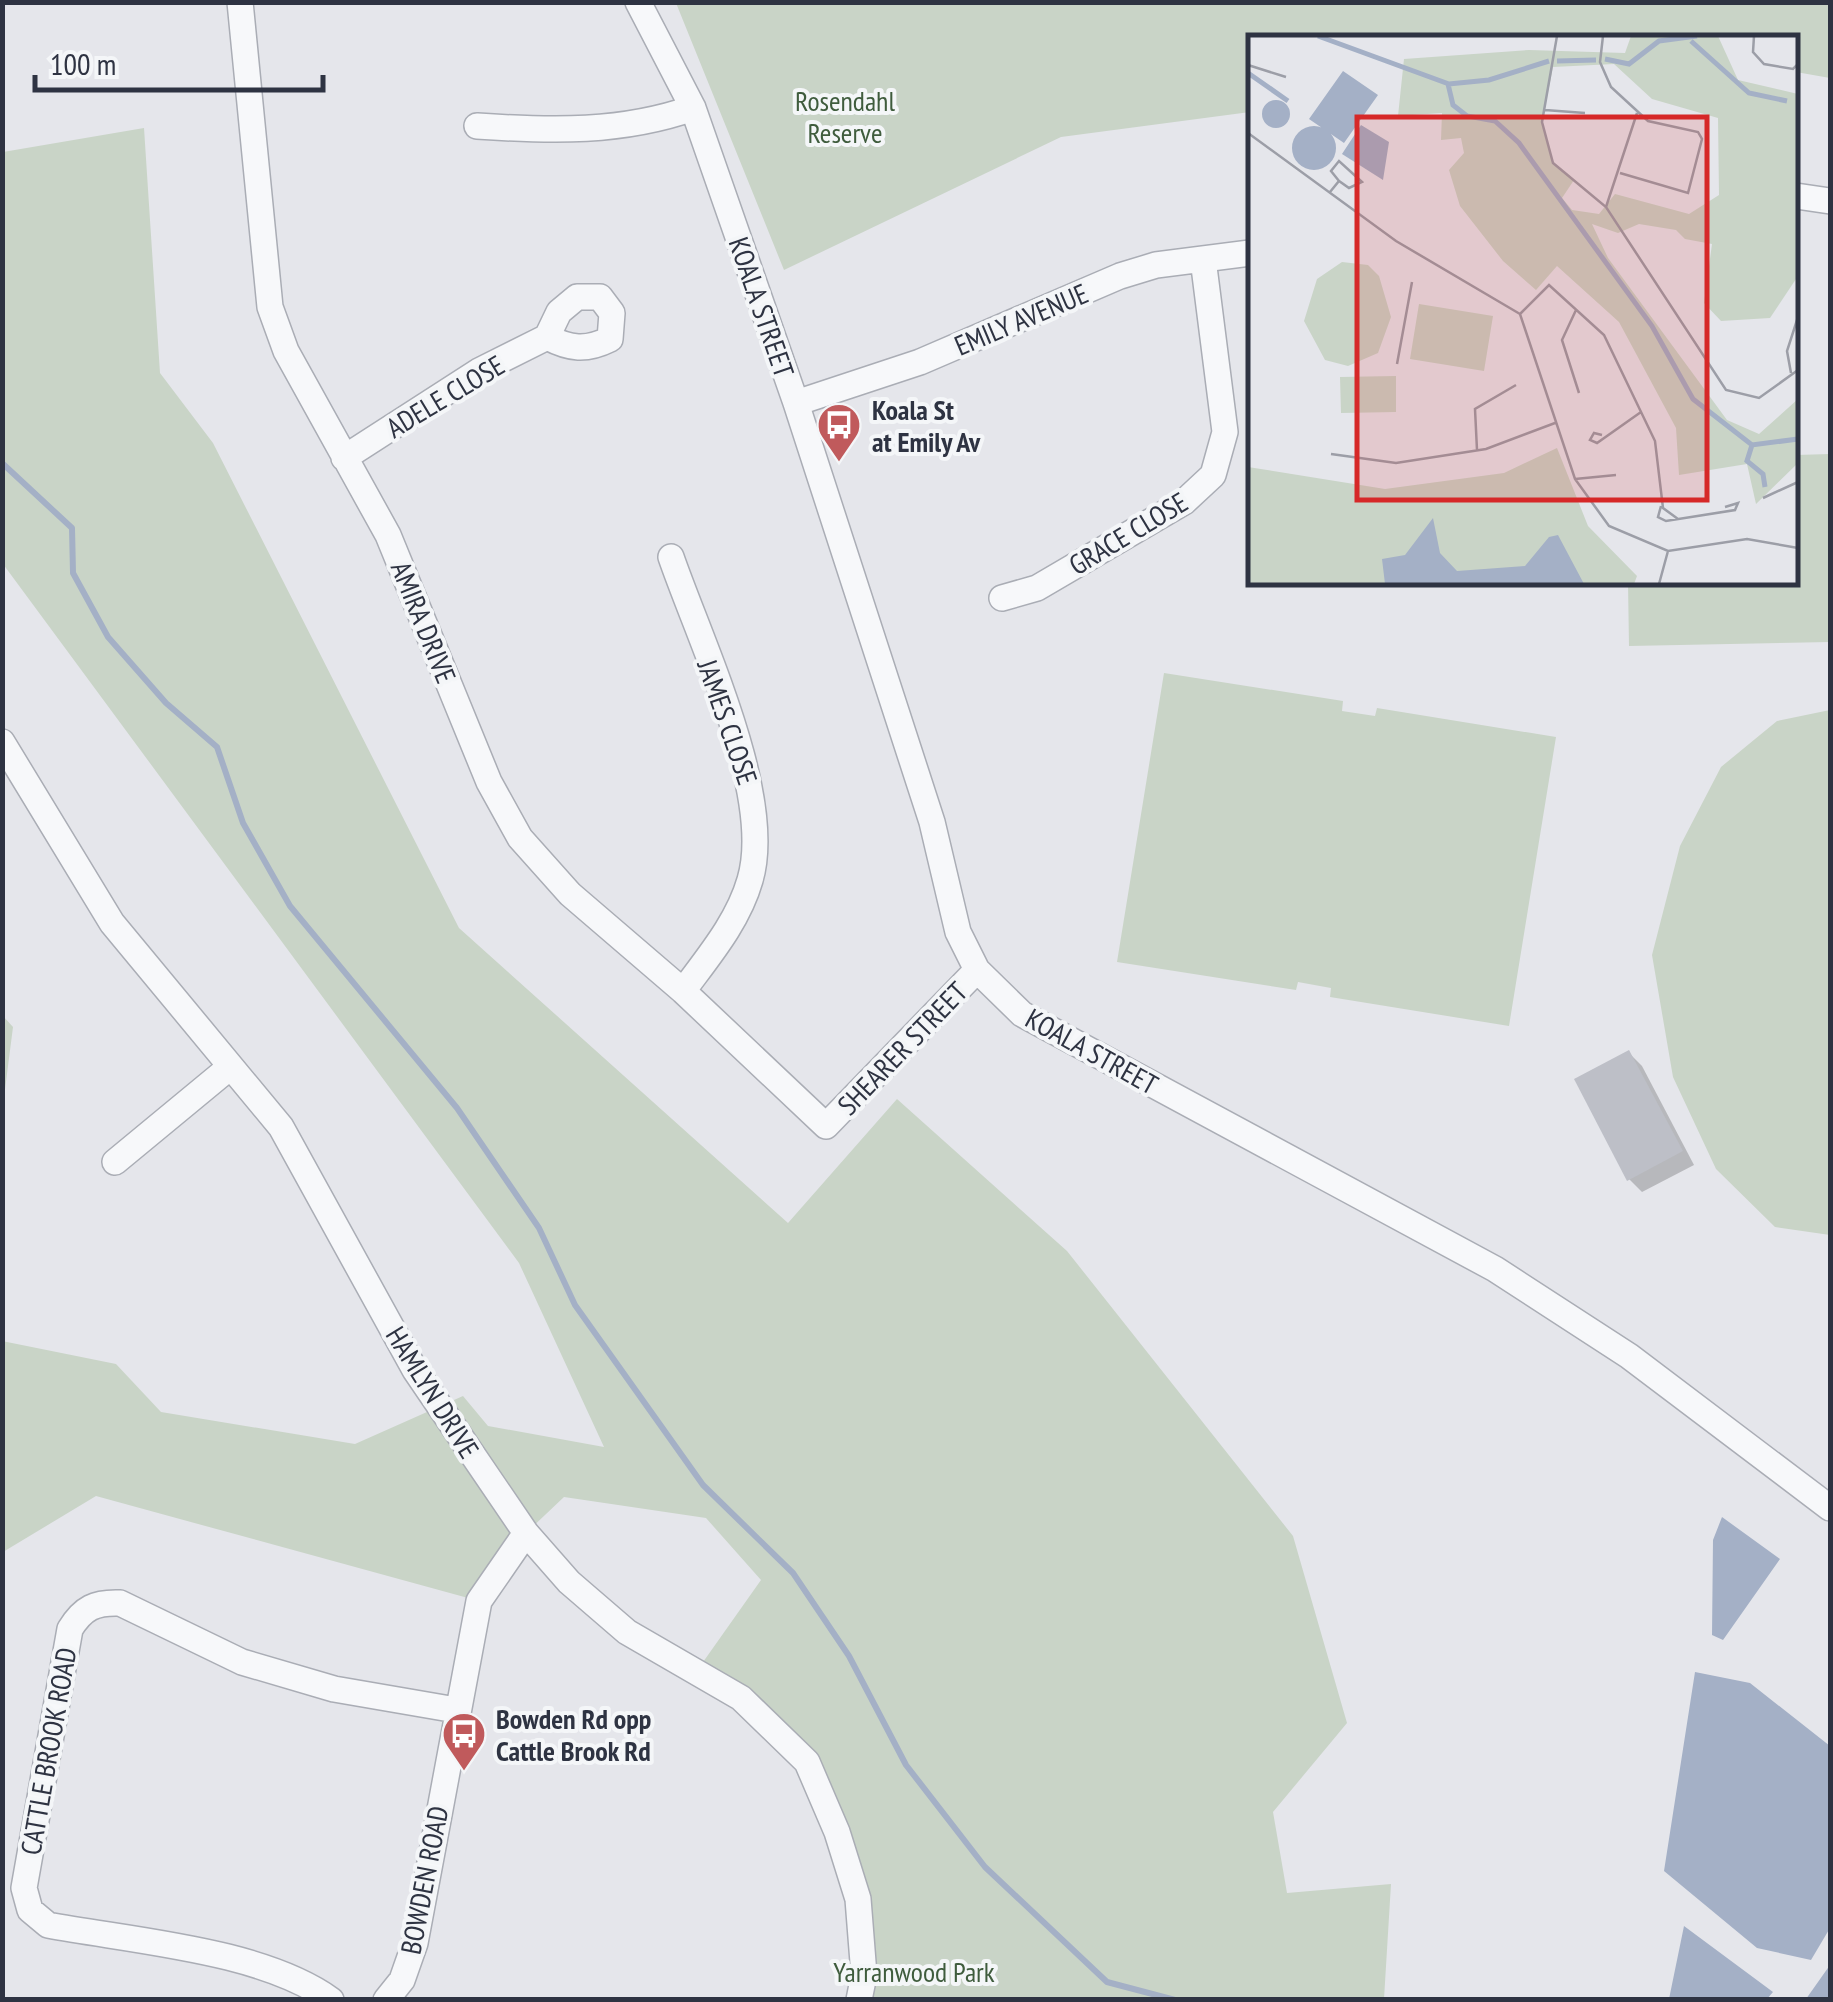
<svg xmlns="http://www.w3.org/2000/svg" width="1833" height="2002" font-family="'PT Sans Narrow',sans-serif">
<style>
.green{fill:#c9d4c7}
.water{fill:#a4b0c6}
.shadow{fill:#0003}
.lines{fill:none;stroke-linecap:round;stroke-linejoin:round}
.stream{stroke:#a4b0c6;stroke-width:6}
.building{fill:#bdbfc7}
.minor-casing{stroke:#aaadb5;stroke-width:28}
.minor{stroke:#f7f8fa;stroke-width:25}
.labels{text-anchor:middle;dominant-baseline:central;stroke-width:8;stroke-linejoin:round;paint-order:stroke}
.park-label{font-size:28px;fill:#3f5c3d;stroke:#f4f6f8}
.street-label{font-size:28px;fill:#2e3342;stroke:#f4f6f8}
.poi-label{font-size:28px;font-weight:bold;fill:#2e3342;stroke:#f4f6f8;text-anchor:start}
.inset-river{fill:none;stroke:#a4b0c6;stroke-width:5}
.inset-road{fill:none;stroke:#9c9ea7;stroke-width:2.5}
.view{fill:#d62828;fill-opacity:0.15;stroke:#d62828;stroke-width:5}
.inset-edge{fill:none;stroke:#2e3342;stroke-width:5}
</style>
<rect width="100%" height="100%" fill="#e5e6eb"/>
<!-- green -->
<path class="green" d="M676,3H1830V78L1796,72V38H1250V112L1061,137L784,270Z
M144,128L160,373L213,443L459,928L788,1223L897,1099L1067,1251L1293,1536L1347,1723L1273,1812L1287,1893L1391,1884L1384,1999H859L858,1899L807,1762L696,1672L761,1580L706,1518L564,1497L526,1533L479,1601L96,1496L3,1552L2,1341L116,1364L161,1412L355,1444L463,1396L488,1426L604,1447L519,1263L3,564V152Z
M1830,454V642L1629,646L1628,583L1796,582V455Z
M1164,673L1343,701L1342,711L1375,716L1377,708L1556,737L1509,1026L1330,997L1331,988L1298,982L1296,990L1117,962Z
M1830,710V1235L1775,1227L1716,1169L1673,1077L1652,955L1680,846L1721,767L1777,721Z
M3,1016L13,1027L3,1105Z"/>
<!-- water -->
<path class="water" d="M1722,1517L1780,1559L1723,1640L1712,1635L1713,1540Z
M1695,1672L1750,1683L1830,1746V1928L1811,1960L1757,1948L1664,1871Z
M1684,1926L1773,1992L1767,1999H1669Z
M1830,1965V1999H1806Z"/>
<!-- shadow -->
<path class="shadow" d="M1629,1053L1642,1066L1694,1165L1642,1192L1629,1179Z"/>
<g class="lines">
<!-- stream -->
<path class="stream" d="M2,463L72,528L73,573L108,637L166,703L217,747L243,823L290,906L457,1108L539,1228L575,1305L703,1485L793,1573L849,1656L906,1765L985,1867L1107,1982L1175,2000"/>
</g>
<!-- building -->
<path class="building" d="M1629,1050L1683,1151L1627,1181L1574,1079Z"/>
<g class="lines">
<defs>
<path id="minor" d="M240,2L270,307L286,351L388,535L489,782L520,838L570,894L683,991L826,1126L977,970
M638,2L693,108L796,403L932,822L958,932L977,970L1022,1014L1495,1269L1629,1356L1830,1508
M477,126C551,131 622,133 693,108
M1796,196L1830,201
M796,403L920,362L1120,276L1156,265L1250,253
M344,458L479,371L547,337L559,312L577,297H600L612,313L610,339C586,351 570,349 547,337
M671,557C700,641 775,796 750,880C738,922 708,957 683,991
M1002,598L1037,588L1184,502L1213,475L1225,432L1203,259
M2,742L112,923L281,1127L415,1370L526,1533L569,1582L627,1632L741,1698L807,1762L837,1832L858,1899L864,1975L859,2000
M115,1162L230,1067
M331,2000C262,1950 133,1941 48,1925L30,1910L24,1888L70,1629C83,1608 95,1602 120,1603L242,1662L334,1689L456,1710
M386,2000L402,1980L415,1943L479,1601L526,1533"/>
</defs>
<!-- minor casing -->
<use href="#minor" class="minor-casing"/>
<!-- minor -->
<use href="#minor" class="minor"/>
</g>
<!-- icons -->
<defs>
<symbol id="bus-pin" viewBox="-11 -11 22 30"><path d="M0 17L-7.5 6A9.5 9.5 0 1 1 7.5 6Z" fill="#c05a5c" stroke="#f4f6f8"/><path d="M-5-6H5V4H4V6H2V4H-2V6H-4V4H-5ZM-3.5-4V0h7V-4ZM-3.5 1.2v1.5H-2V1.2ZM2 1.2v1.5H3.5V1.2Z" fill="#fff"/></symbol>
</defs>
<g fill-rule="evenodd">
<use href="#bus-pin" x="814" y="400" width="50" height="68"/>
<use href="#bus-pin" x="439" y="1709" width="50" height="68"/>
</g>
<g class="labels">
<!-- park labels -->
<g class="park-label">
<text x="845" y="100">Rosendahl<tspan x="845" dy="32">Reserve</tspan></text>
<text x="914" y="1971">Yarranwood Park</text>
</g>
<!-- street labels -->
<g class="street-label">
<text transform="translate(762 307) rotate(71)">KOALA STREET</text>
<text transform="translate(1021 319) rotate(-23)">EMILY AVENUE</text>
<text transform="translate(445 396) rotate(-31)">ADELE CLOSE</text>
<text transform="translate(1128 533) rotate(-31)">GRACE CLOSE</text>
<text transform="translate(424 622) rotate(68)">AMIRA DRIVE</text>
<text transform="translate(728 722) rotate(71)">JAMES CLOSE</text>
<text transform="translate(902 1048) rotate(-46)">SHEARER STREET</text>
<text transform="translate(1092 1051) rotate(29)">KOALA STREET</text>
<text transform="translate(433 1392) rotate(58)">HAMLYN DRIVE</text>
<text transform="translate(48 1751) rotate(-80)">CATTLE BROOK ROAD</text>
<text transform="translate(424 1880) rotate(-79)">BOWDEN ROAD</text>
</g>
<!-- poi labels -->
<g class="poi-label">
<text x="872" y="409">Koala St<tspan x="872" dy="32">at Emily Av</tspan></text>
<text x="496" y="1718">Bowden Rd opp<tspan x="496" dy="32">Cattle Brook Rd</tspan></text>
</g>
</g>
<!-- overview -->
<g transform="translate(1248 35)">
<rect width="550" height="550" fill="#e5e6eb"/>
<path d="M383,1H470L490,45L550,59V241L522,283L473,286L456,268L464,209L437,204L428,195L391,189L370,198L344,189L360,223L479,385L511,399L550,364V428L508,469L499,429L431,440L428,393L371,287L309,231L288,255L255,226L212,171L201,135L216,118L213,103L193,105L194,78L150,81L156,24L281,15L377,18ZM366,29L404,64L470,83L471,160L441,179L367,159L351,179L324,175L314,163L326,145L305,128L294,87L305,32ZM94,227L120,230L131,241L143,282L130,318L100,331L77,325L56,286L69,244ZM171,269L245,281L236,336L162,324ZM148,341V377L93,378L92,342ZM309,413L340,491L389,541L386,549H0V432L137,454L256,438Z" fill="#c9d4c7" fill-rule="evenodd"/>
<path d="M95,36L130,60L96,108L61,84ZM14 79a14 14 0 1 1 28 0a14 14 0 1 1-28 0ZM113,90L141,107L135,145L94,119ZM44 113a22 22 0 1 1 44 0a22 22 0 1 1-44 0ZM185,483L192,518L209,536L277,531L301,502L310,500L336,549H137L134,524L157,520Z" fill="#a4b0c6"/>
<path class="inset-river" d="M70,1L201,49L241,45L301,26M443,6L501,58L539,66M357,24L381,29L411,6L449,1M309,26L348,25M0,38L40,66M200,49L205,70L219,81L247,86L271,108L404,291L445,364L504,410L550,404M504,410L499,426L515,439L517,452"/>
<path class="inset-road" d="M309,1L294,87L305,128L358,172L478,355L511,363L550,335M355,1L352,27L363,52L400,86L450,97L454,104L440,158L372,138M506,1L505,17L516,29L545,34L550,29M0,30L38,42M297,75L337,78M0,98L148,206L272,279L327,444L361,491L420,516L499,504L550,513M82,157L91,146L101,153L114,147L91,126L83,136L91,146M358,172L389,78M328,275L314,305L331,358M272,279L301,250L356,300L407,406L415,473L430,484M149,329L164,247M543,338L539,316L550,282M354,400L346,398L342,405L349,408L393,377M229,415L227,374L268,350M83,419L148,428L238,414L307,388M327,444L368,440M515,463L550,447M413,471L410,482L418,486L487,475L490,468L477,472M411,549L420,516"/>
<path class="view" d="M109,82H459V465H109Z"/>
<rect width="550" height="550" class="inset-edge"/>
</g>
<!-- border -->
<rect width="1833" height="2002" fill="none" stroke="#2e3342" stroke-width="10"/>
<!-- scale -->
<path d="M35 75v15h288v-15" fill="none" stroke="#2e3342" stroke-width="5"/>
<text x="50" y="75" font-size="30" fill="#2e3342" stroke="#f4f6f8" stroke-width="8" paint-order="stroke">100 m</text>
</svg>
